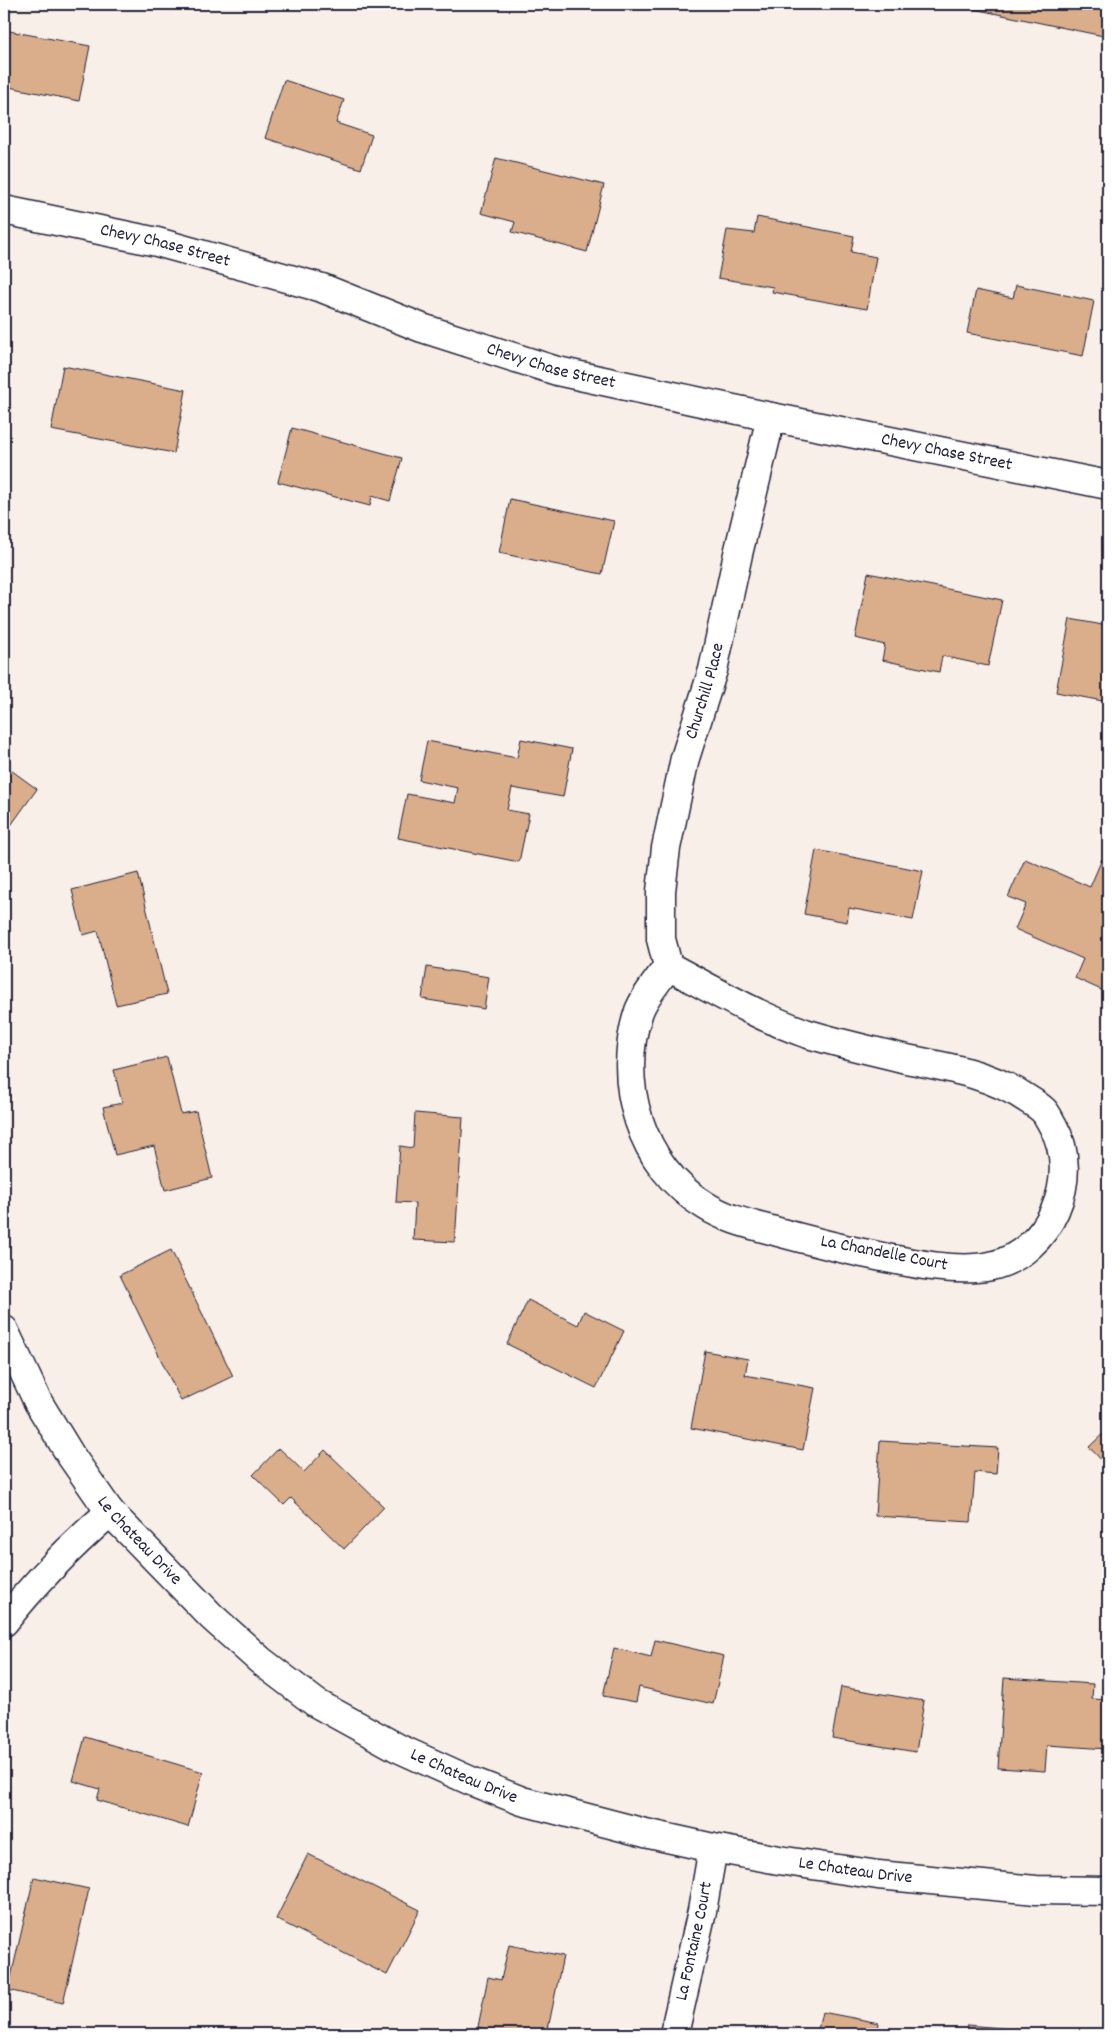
<svg xmlns="http://www.w3.org/2000/svg" width="1112" height="2038" font-family="Dekko,sans-serif">
<style>
.building{fill:#daae8b;stroke:#22223b}
.lines{fill:none;stroke-linecap:round;stroke-linejoin:round}
.street-casing{stroke:#22223b;stroke-width:31}
.street{stroke:#fff;stroke-width:28}
.labels{text-anchor:middle;dominant-baseline:central;stroke-width:4;stroke-linejoin:round;paint-order:stroke}
.street-label{font-size:18px;fill:#22223b;stroke:#fff}
</style>
<rect width="100%" height="100%" fill="#f8efe8"/>
<filter id="ink" filterUnits="userSpaceOnUse"><feTurbulence type="fractalNoise" baseFrequency=".02" numOctaves="2"/><feDisplacementMap in="SourceGraphic" scale="10" xChannelSelector="R" yChannelSelector="G"/><feConvolveMatrix kernelMatrix="1 2 1 2 8 2 1 2 1" color-interpolation-filters="sRGB"/></filter>
<g filter="url(#ink)">
<!-- building -->
<path class="building" d="M970,4H1108V37L969,8Z
M9,31L90,46L79,101L4,86V42L7,43Z
M284,80L344,100L336,123L372,135L361,169L265,138Z
M496,158L604,185L587,252L512,232L515,222L481,213Z
M757,217L854,236L851,252L876,257L867,309L772,292L773,287L718,278L727,230L754,233Z
M1016,285L1094,301L1083,356L967,333L976,290L1013,298Z
M63,366L186,390L174,453L51,430Z
M292,428L402,458L390,501L372,496L370,506L278,482Z
M510,499L614,521L602,574L499,553Z
M868,573L1002,600L988,666L942,656L939,672L882,660L885,645L855,638Z
M1070,619L1108,626V702L1056,692Z
M521,739L572,749L563,797L512,788L507,810L529,814L519,862L398,838L407,794L455,803L458,788L419,780L427,741L517,758Z
M4,765L37,789L4,835Z
M816,850L923,871L913,920L849,908L847,922L804,914Z
M1025,859L1090,887L1102,859L1108,862V993L1075,978L1083,959L1015,929L1026,904L1008,897Z
M138,873L167,994L116,1005L98,931L83,935L72,890Z
M427,967L489,977L484,1009L422,999Z
M167,1057L181,1114L196,1111L212,1178L165,1190L154,1146L115,1155L103,1107L122,1103L114,1070Z
M415,1113L463,1117L455,1242L413,1240L415,1203L396,1202L400,1146L413,1148Z
M171,1250L233,1376L181,1401L120,1275Z
M528,1300L578,1325L584,1311L624,1331L596,1388L507,1344Z
M705,1351L748,1359L745,1375L815,1388L803,1450L691,1428Z
M1108,1429V1467L1089,1447Z
M880,1441L998,1448L996,1474L975,1472L971,1522L875,1516Z
M279,1448L304,1472L325,1450L384,1507L344,1549L291,1498L284,1505L253,1475Z
M655,1640L724,1656L713,1704L639,1687L636,1702L603,1696L614,1648L651,1657Z
M1004,1678L1093,1684L1092,1699L1108,1700V1749L1047,1745L1045,1771L998,1768Z
M841,1687L924,1701L916,1752L832,1738Z
M85,1737L203,1772L188,1827L97,1800L100,1789L73,1781Z
M308,1854L420,1910L387,1975L276,1919Z
M34,1877L89,1889L63,2003L8,1990Z
M509,1945L563,1956L547,2034H507L478,2027L488,1977L501,1980Z
M822,2012L879,2023L877,2034H817Z
M967,2025L1070,2034H966Z"/>
<g class="lines">
<defs>
<g id="street">
<path id="s1" d="M4,210L157,242L322,288L422,328L557,371L771,417L1108,485"/>
<path d="M668,966C713,990 757,1016 805,1033C837,1043 870,1050 902,1058C946,1067 992,1074 1029,1100C1034,1103 1040,1107 1044,1111C1047,1114 1050,1121 1053,1126C1082,1177 1050,1253 991,1266C951,1274 898,1260 858,1252C831,1246 804,1239 778,1232C753,1225 728,1220 706,1206C640,1167 615,1081 639,1011C645,995 659,980 668,966Z"/>
<path id="s2" d="M668,966L661,939V891L666,848L685,758L713,670L738,554L771,417"/>
<path id="s3" d="M4,1330L38,1402L71,1456L110,1512L212,1617L261,1661L316,1703L398,1748L471,1781L522,1801L645,1833L713,1848L779,1860L878,1875L1036,1890L1108,1891"/>
<path d="M4,1622C36,1581 71,1546 110,1512"/>
<path id="s4" d="M674,2034L702,1911L713,1848"/>
</g>
</defs>
<!-- street casing -->
<use href="#street" class="street-casing"/>
<!-- street -->
<use href="#street" class="street"/>
</g>
</g>
<g class="labels">
<!-- street labels -->
<g class="street-label">
<text stroke="none"><textPath href="#s1" startOffset="165">Chevy Chase Street</textPath></text>
<text stroke="none"><textPath href="#s1" startOffset="570">Chevy Chase Street</textPath></text>
<text stroke="none"><textPath href="#s1" startOffset="975">Chevy Chase Street</textPath></text>
<text stroke="none"><textPath href="#s2" startOffset="281">Churchill Place</textPath></text>
<text transform="translate(884 1254) rotate(11)">La Chandelle Court</text>
<text stroke="none"><textPath href="#s3" startOffset="252">Le Chateau Drive</textPath></text>
<text stroke="none"><textPath href="#s3" startOffset="658">Le Chateau Drive</textPath></text>
<text stroke="none"><textPath href="#s3" startOffset="1062">Le Chateau Drive</textPath></text>
<text stroke="none"><textPath href="#s4" startOffset="95">La Fontaine Court</textPath></text>
</g>
</g>
<!-- margin -->
<rect width="1112" height="2038" fill="none" stroke="#fff" stroke-width="20"/>
<rect x="10" y="10" width="1092" height="2018" fill="none" stroke="#22223b" stroke-width="2" filter="url(#ink)"/>
</svg>
